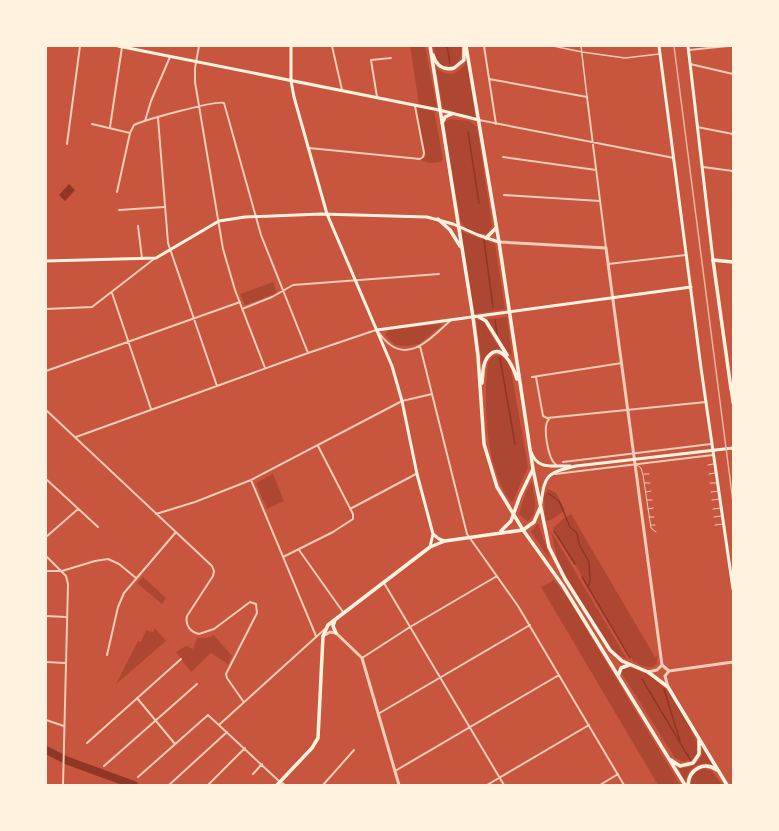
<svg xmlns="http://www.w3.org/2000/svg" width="779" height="831" font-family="Raleway,sans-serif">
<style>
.green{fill:#ae4732}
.water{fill:#8f3625}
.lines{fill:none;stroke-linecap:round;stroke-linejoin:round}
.stream{stroke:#8f3625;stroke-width:1.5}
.river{stroke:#8f3625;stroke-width:8}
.service{stroke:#f1ccb7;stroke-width:1}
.pedestrian{stroke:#f1ccb7;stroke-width:1.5}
.minor{stroke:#f1ccb7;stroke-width:2}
.tertiary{stroke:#f1ccb7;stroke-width:3}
.secondary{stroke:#fff3e0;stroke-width:3}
.primary{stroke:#fff3e0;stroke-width:3.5}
.rail{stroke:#e9b49f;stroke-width:1.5}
</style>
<rect width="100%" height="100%" fill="#c8553d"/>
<!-- green -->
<path class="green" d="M410,46H425L437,108L419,104Z
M433,46H461C464,62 449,77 438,61C435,57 435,51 433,46Z
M467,61L476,118L443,109L436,68C449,79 459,74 467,61Z
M416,107L434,110L443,159L441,162L430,163L418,159L426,157Z
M451,119L469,121L477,127L492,225L491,229L486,234C477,234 466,230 461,222L443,126L446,121Z
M461,231L495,244L505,309L474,314Z
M273,282L277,293L245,305L240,294Z
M507,317L512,356L507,351L486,319Z
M476,320H481L484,323L500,349C490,350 485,355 482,364Z
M441,324L442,325L419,344L407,346L395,345L385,335L389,330Z
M498,355L502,356L510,364L528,467L512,503C485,469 483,404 488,363L492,357Z
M273,474L284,501L267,509L256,483Z
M532,482C534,494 540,515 527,521L519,514L526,492Z
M548,489L556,493L565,510L551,520L545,521L544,496Z
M571,514L655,657L657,656V664C649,671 641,665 633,661L553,528L563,519Z
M538,523L550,559L531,532Z
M551,531L627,659L611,651L566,576L558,562Z
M143,577L166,598L162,604L137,583Z
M554,580L569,600L680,785H658L541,587Z
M155,628L166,641L116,684L138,641L141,642L146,630L153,632Z
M214,635L232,656L228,664L211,653L191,672L176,652L186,646L193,649L197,638H207Z
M627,666L651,676L669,691L688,723L698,746V752L693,759L684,762L675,758L621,672V669Z
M703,749L713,765C700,760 686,768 686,783L677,766C690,771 702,763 703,749Z
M703,768L712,771L722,785H691L692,774Z"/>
<!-- water -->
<path class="water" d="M69,184L75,190L65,201L59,195Z"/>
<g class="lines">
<!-- stream -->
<path class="stream" d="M447,46L450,63
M468,132L479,203
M484,240L493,307
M495,320L497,334
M500,358L515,444
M549,494L559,501L570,527L577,533L579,544L589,562L590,581L588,587
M554,531L575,564
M582,577L630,658
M642,679L691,761
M664,689L680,741"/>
<!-- river -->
<path class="river" d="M46,750L68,761L134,785"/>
<!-- service -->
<path class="service" d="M637,465L641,468L643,475L651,528L656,532
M708,465L713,464
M644,474H649
M709,474L715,473
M645,483H650
M710,483H716
M646,492L651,491
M711,492L719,491
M647,500H652
M712,500L720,499
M648,509L653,508
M713,509L721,508
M649,517H654
M714,517L722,516
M651,525H655
M715,525L723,524"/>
<!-- pedestrian -->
<path class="pedestrian" d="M553,46L582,52L625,58L659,54
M581,46L587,97"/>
<!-- minor -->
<path class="minor" d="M199,46L195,68V82L223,249L235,290L265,368
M332,46L342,90
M484,46L496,124
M689,50L728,46
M690,64L733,74
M489,79L587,97L606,248
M377,97L371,60L391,58
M158,118L168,243L217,386
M479,120L674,158
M145,121L151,101L170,57
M92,124L130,133
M110,127L122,47
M697,127L733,134
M67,144L80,46
M309,148L420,159L423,157L424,153L415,106
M503,157L596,170
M703,167L733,171
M117,192L130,133L134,125C144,120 216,100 224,103L261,235L308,353
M504,195L600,201
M119,210L164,207
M138,226L142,258
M608,264L686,255
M112,293L151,409
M46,309L92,307L154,259
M242,309L272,297L293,285L439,274
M420,346L467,534L518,606L624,785
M46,371L240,302
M532,377L622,363
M536,377L543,416L547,418L706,402
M46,410L212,566L214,571L213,576L187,616C185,625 190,632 199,634L214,629L250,602L256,604L257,613L226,674L227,678L243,701
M549,419C542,426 548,459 556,465
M76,437L308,353L373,331L377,330C381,336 386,342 392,346C414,360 436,333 451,320
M563,462L711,444
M555,474L713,455
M46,479L98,527
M251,480L316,636
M350,509L416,474
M156,514L195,502L251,480L402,401L432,394
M46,537L78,509
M299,550L343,612
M46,556L66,576L68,584L63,785
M283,557L333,532L353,519V514L318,446
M46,571H62L95,561L108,559L119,564L136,578
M384,583L504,785
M46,616L66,617
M107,655L118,607L124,593L176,532
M362,658L410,627L497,576
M46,662L65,663
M137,698L175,744
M378,714L530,625
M46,720L64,726
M220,724L326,628
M87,743L181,659
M104,766L197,684
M395,771L559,675
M253,774L262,764
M138,777L208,715L280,782
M169,785L227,732
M208,785L245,748
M323,785L354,750
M487,785L589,725
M600,785L618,774"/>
<!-- tertiary -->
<path class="tertiary" d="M499,242L606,248L662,665L669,671
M323,636L330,632L336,633L362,658L399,785
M669,671L733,662
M648,672L657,670L662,665
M668,687L665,676L669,671
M280,782L284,785"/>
<!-- secondary -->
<path class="secondary" d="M118,46L439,110L479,120
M291,46V81L294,97L327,214L392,366L402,401L417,474L433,534L430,547
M659,46L701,368L733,589
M688,46L713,260
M46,261L156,258L219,221L245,217L321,214L427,217L453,224L478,235L499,242
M377,330L691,287
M731,389L733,403
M531,452C538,471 553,465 570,466
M541,503C545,474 547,473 576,466L733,448
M433,534L439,539L445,541"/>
<!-- primary -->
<path class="primary" d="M430,46L473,317L478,356L484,444L497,487L523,530L563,586L685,785
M466,46L499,242L533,469L549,547L565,579L610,650L622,661L648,672L668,687L727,785
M433,55C436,65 443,71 454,68L464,60V46
M442,123L445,117L452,114
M438,219L450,230L460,246
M486,238L496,228
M733,262L713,260L731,389L733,390
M479,317L486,321L507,355
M482,383C483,375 482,365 487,358C501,338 514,369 517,379
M501,531L511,521L520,496L533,469
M335,620L333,626L336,633
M619,674L621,668L629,665
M671,760L680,766L693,763L699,754V740
M277,785L312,748L318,738L323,636L328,625L430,547L445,541L523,530L534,522L540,508
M688,785C689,769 704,761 717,770"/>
<!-- rail -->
<path class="rail" d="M674,46L733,502"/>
</g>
<!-- border -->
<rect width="779" height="831" fill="none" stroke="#fff3e0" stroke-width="94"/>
</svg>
